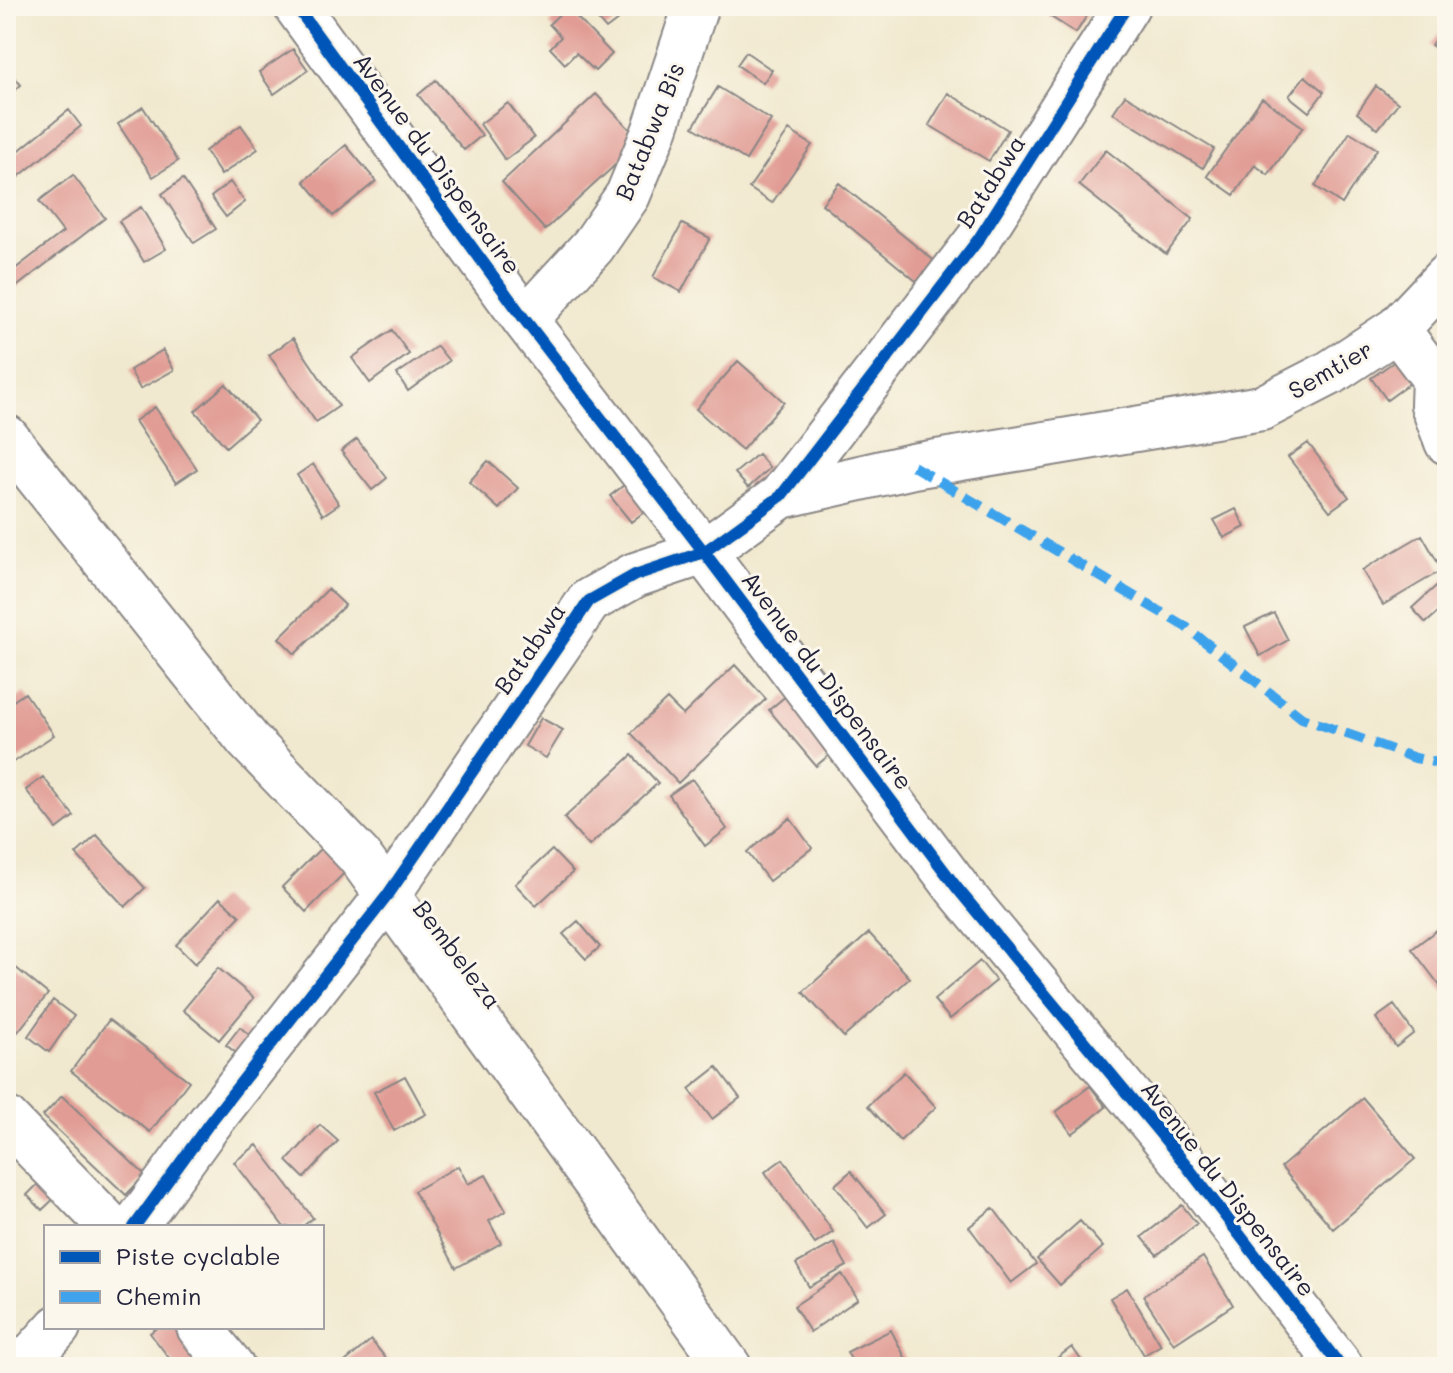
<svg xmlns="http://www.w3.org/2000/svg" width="1453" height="1373" font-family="Mali,sans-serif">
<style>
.building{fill:#e19d95}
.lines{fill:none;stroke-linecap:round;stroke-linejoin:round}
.street-casing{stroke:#8a8685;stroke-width:48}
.street{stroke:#fff;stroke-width:44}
.quiet{stroke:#3ea2ec;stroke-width:10;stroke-dasharray:20 10;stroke-linecap:butt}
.cycleway-casing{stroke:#fbf7ec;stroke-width:17}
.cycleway{stroke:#0057b8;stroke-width:12}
.labels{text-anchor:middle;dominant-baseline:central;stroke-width:6;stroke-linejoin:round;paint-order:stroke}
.street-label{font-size:24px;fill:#22223b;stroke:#fbf7ec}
</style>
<rect width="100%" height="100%" fill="#fbf7ec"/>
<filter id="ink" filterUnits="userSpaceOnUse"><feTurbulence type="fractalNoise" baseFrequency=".0125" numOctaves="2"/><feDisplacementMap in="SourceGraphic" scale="16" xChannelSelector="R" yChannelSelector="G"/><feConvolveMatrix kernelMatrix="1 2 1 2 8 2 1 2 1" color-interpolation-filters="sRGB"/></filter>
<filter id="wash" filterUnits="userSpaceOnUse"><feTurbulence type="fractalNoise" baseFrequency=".006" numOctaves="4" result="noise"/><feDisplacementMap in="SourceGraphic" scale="32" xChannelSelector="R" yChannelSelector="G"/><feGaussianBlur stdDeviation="1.8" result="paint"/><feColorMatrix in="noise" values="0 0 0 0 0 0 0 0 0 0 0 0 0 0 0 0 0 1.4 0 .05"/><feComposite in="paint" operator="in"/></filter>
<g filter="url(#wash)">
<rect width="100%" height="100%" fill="#f1e9cf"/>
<g id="blocks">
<!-- building -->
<path class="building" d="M590,6H608L619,19L606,29L588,8Z
M1034,6H1079L1089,12L1076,33Z
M567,7L612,54L595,71L576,53L565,64L550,48L561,37L549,24Z
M1447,23V56L1431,45Z
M293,49L308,70L274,94L259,72Z
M746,52L772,70L763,83L737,65Z
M6,67L21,85L6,98Z
M1305,76L1324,92L1309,112L1289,96Z
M436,80L482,135L464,150L418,95Z
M1376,86L1398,103L1378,129L1357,113Z
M718,87L771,120L746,160L693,127Z
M948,93L1008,130L989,161L929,125Z
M596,94L641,141L545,230L502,182Z
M1125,95L1214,149L1203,168L1113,113Z
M1262,98L1303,127L1268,175L1255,165L1234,195L1207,176Z
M508,103L534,138L505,160L480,124Z
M143,107L178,161L153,177L118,124Z
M69,110L81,126L6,187V161Z
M241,125L258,149L221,175L205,151Z
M789,130L812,145L772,203L749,188Z
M1350,132L1377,149L1342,204L1315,186Z
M346,145L376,181L333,216L304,181Z
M1106,150L1193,219L1166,254L1079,185Z
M73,175L105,218L15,288L6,276L63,232L39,201Z
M183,179L216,229L194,243L162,194Z
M230,182L245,202L226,217L211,197Z
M839,183L938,264L921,285L822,204Z
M141,207L166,249L144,262L119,221Z
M682,224L710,238L681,292L653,277Z
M392,330L409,354L370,383L352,358Z
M293,338L339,406L316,422L269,355Z
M437,346L449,361L408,391L397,374Z
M1412,349L1428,370L1387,400L1371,378Z
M163,350L174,370L140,389L130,370Z
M738,361L784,402L742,450L696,409Z
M226,384L257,420L226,447L195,411Z
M155,407L197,469L176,483L135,421Z
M357,439L387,478L372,490L341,451Z
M1308,443L1349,497L1330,511L1288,457Z
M758,454L770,468L748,488L735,473Z
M488,461L518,488L499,509L469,482Z
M313,464L339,504L323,515L297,475Z
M628,482L649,508L631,522L610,496Z
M1236,509L1245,527L1224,538L1214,520Z
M1422,535L1442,570L1383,605L1362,570Z
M1447,576V604L1426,623L1412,608Z
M328,589L345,605L295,654L279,638Z
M1274,613L1288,640L1260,656L1245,627Z
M735,665L766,699L678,783L631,733L667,699L683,715Z
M25,693L54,735L14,762L6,751V706Z
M787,695L834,751L816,766L769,710Z
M541,718L563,730L546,758L525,746Z
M632,755L658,783L589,846L564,818Z
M43,777L74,816L57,829L26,790Z
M692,779L727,829L705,846L669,795Z
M790,818L812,848L769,881L747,852Z
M97,835L145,888L125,907L76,854Z
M331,838L354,863L306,912L282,887Z
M6,839L15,851L6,858Z
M552,850L573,872L536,906L515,884Z
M220,898L240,916L195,964L176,945Z
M578,921L600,947L586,959L563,934Z
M1447,922V995L1412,949Z
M869,933L910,978L844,1037L803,992Z
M980,961L996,981L950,1019L934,1000Z
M10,963L48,994L16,1034L6,1026V967Z
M218,968L254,998L219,1040L183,1010Z
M53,1000L74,1016L49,1052L28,1036Z
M1394,1005L1414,1033L1396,1047L1376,1018Z
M109,1020L189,1081L150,1132L71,1071Z
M240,1027L254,1039L240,1056L226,1045Z
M717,1067L740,1098L712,1119L689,1089Z
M904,1072L936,1107L900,1141L868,1106Z
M405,1076L426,1114L394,1131L374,1092Z
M1090,1086L1106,1107L1072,1134L1056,1112Z
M62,1096L145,1175L126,1195L43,1116Z
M1363,1098L1415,1159L1333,1229L1281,1167Z
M320,1125L338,1141L304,1178L287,1161Z
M257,1145L313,1218L302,1227H284L234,1162Z
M783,1159L833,1232L815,1244L765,1172Z
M458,1166L468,1184L486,1175L506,1211L489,1221L501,1243L456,1268L414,1191Z
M851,1171L886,1214L868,1228L835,1185Z
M44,1178L60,1193L42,1210L27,1195Z
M1182,1205L1197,1224L1157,1255L1142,1237Z
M993,1208L1036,1264L1011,1283L969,1227Z
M1080,1221L1103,1247L1060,1285L1037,1259Z
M834,1243L847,1266L809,1287L796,1264Z
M1203,1257L1233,1305L1174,1344L1143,1296Z
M842,1274L858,1299L810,1332L794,1306Z
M1127,1288L1161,1345L1144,1355L1110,1298Z
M158,1327H181L207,1363L203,1367H176L150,1333Z
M891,1330L910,1367H855L847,1352Z
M371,1340L393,1367H339Z
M1072,1347L1086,1367H1057L1053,1361Z"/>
</g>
</g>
<g filter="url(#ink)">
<use href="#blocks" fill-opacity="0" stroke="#8a8685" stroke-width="2"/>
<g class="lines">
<defs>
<path id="street" d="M296,6L525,320L704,552L957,888L1183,1161L1341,1367
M525,320L593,246L628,195L654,132L696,6
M1397,329L1434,378L1433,405L1447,442
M6,437L248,740L359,856L729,1367
M781,496L913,466L1262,408L1330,373L1397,329L1447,276
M6,1119L111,1227
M134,1227L208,1125L387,896L589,601L635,575L704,552L781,496L978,240L1127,6
M199,1327L232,1367
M22,1367L58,1327"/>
</defs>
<!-- street casing -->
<use href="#street" class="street-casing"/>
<!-- street -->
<use href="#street" class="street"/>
<!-- quiet -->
<path class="quiet" d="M913,466L1186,627L1302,718L1415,758L1447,765"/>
<defs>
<path id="cycleway" d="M296,6L525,320L704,552L957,888L1183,1161L1341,1367
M134,1227L208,1125L387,896L589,601L635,575L704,552L781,496L978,240L1127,6"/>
</defs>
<!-- cycleway casing -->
<use href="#cycleway" class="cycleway-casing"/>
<!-- cycleway -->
<use href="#cycleway" class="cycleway"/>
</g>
</g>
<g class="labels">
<!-- street labels -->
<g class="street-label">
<text transform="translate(649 131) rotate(-68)">Batabwa Bis</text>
<text transform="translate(438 163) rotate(54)">Avenue du Dispensaire</text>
<text transform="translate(990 181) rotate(-57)">Batabwa</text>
<text transform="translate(1330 369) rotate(-30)">Semtier</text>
<text transform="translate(529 648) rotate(-55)">Batabwa</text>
<text transform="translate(828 680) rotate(53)">Avenue du Dispensaire</text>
<text transform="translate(458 954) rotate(53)">Bembeleza</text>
<text transform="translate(1229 1188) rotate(52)">Avenue du Dispensaire</text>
</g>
</g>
<!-- margin -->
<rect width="1453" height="1373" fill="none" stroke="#fbf7ec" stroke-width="32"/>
<!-- legend -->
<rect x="44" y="1225" width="280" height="104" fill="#fbf7ec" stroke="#a4a2a5" stroke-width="2"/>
<rect x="60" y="1251" width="40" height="12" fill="#0057b8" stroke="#a4a2a5" stroke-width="2"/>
<text x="116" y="1265" font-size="24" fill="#22223b">Piste cyclable</text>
<rect x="60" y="1291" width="40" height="12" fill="#3ea2ec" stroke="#a4a2a5" stroke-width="2"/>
<text x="116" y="1305" font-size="24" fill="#22223b">Chemin</text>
</svg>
